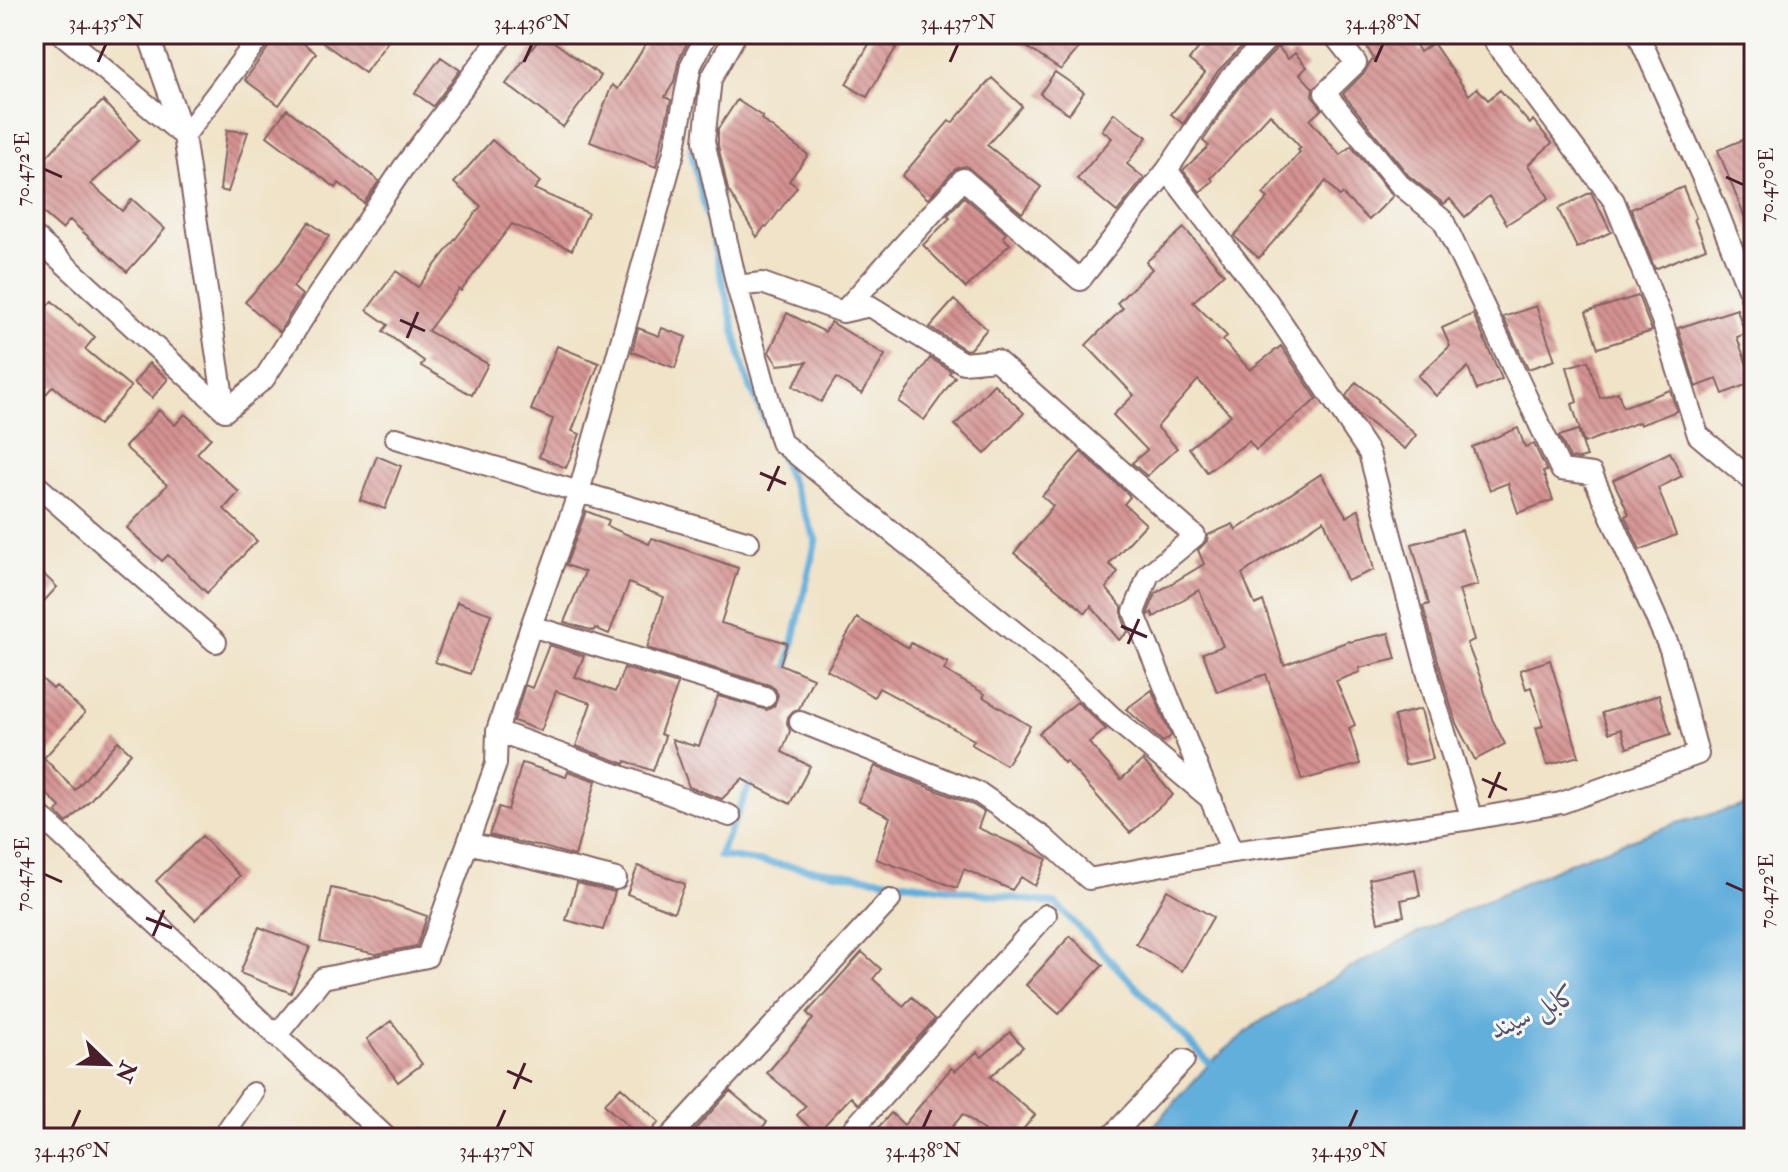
<svg xmlns="http://www.w3.org/2000/svg" width="1788" height="1172" font-family="'IM FELL Double Pica',Amiri,serif">
<style>
.water{fill:#63afdc;stroke:#566784;stroke-width:2}
.lines{fill:none;stroke-linecap:round;stroke-linejoin:round}
.stream{stroke:#63afdc;stroke-width:7}
.building{fill:url(#building-back-hatch)}
.street-casing{stroke:#846462;stroke-width:24}
.street{stroke:#fff;stroke-width:20}
.ticks{fill:none;stroke:#4a1f2b;stroke-width:3}
.labels{text-anchor:middle;dominant-baseline:central;stroke-width:6;stroke-linejoin:round;paint-order:stroke}
.water-label{font-size:28px;font-style:italic;fill:#535169;stroke:#f6f6f2}
.neatline{fill:none;stroke:#4a1f2b;stroke-width:3}
.ticks-label{font-size:20px;text-anchor:middle;fill:#4a1f2b}
</style>
<defs>
<pattern id="building-back-hatch" width="6" height="6" patternUnits="userSpaceOnUse" patternTransform="scale(2)"><rect width="6" height="6" fill="#d49291"/><path d="M-1 5l2 2M0 0l6 6M5-1l2 2" fill="none" stroke="#ae7777"/></pattern>
</defs>
<rect width="100%" height="100%" fill="#f6f6f2"/>
<filter id="ink" filterUnits="userSpaceOnUse"><feTurbulence type="fractalNoise" baseFrequency=".0125" numOctaves="2"/><feDisplacementMap in="SourceGraphic" scale="16" xChannelSelector="R" yChannelSelector="G"/><feConvolveMatrix kernelMatrix="1 2 1 2 8 2 1 2 1" color-interpolation-filters="sRGB"/></filter>
<filter id="wash" filterUnits="userSpaceOnUse"><feTurbulence type="fractalNoise" baseFrequency=".006" numOctaves="4" result="noise"/><feDisplacementMap in="SourceGraphic" scale="32" xChannelSelector="R" yChannelSelector="G"/><feGaussianBlur stdDeviation="1.8" result="paint"/><feColorMatrix in="noise" values="0 0 0 0 0 0 0 0 0 0 0 0 0 0 0 0 0 1.4 0 .05"/><feComposite in="paint" operator="in"/></filter>
<g filter="url(#wash)">
<rect width="100%" height="100%" fill="#f0e3c8"/>
<!-- water -->
<path class="water" d="M1754,803V1138H1143L1210,1063L1256,1024L1363,961L1454,915L1576,860L1677,823Z"/>
<g class="lines">
<!-- stream -->
<path class="stream" d="M691,149L745,374L768,428
M776,446L816,540L786,674
M753,777L719,856L1056,904L1216,1070"/>
</g>
<g id="blocks">
<!-- building -->
<path class="building" d="M278,34H291L316,53L279,105L245,80Z
M311,34H393L365,73Z
M543,34L601,76L563,127L506,84Z
M652,34H692L679,59L674,82L665,97L671,100L656,167L590,142L612,85L618,89Z
M875,34H904L867,97L846,84Z
M1007,34H1090L1061,70Z
M1210,34H1254L1218,71L1183,124L1171,114L1205,73L1189,60Z
M1378,34H1410L1420,52L1433,43L1469,95L1477,88L1488,100L1500,90L1530,124L1533,120L1552,143L1528,165L1549,198L1507,224L1489,196L1465,217L1450,199L1444,204L1408,175L1343,94L1365,72L1369,64L1374,59L1364,42Z
M1278,47L1288,59L1295,53L1307,67L1300,74L1313,88L1312,96L1322,109L1310,120L1340,155L1351,146L1393,196L1369,220L1342,194L1339,196L1326,181L1259,258L1234,236L1268,198L1263,194L1300,152L1298,150L1301,148L1270,114L1211,178L1213,181L1200,192L1183,170L1209,146L1203,141L1239,87Z
M441,57L460,70L433,106L415,93Z
M1055,72L1084,92L1069,114L1040,94Z
M992,78L1022,106L987,145L1041,187L1022,213L966,166L960,167L954,170L928,199L902,176L949,121L952,123Z
M737,100L763,117L761,119L808,155L789,181L797,187L767,227L765,226L757,237L728,190L718,145V129Z
M103,101L139,140L91,184L122,211L132,199L165,229L127,272L70,220L62,229L34,205V171L70,131Z
M287,109L379,181L364,203L339,183L336,188L267,136Z
M1114,113L1147,137L1127,164L1144,178L1117,212L1077,179L1112,138L1102,130Z
M227,130L248,132L228,192L220,190Z
M1754,135V238H1753L1718,150Z
M492,140L540,182L534,189L588,213L572,250L512,224L461,291L459,289L428,331L488,364L472,395L421,366L424,361L383,331L388,325L367,310L396,271L418,287L481,206L454,183Z
M1683,187L1696,218L1694,219L1706,248L1655,269L1631,209Z
M1591,192L1611,232L1577,248L1558,209Z
M964,197L1006,233L1003,237L1010,244L966,288L923,245L950,218L947,216Z
M309,222L329,236L293,287L302,295L279,332L245,302L283,260Z
M1184,228L1224,274L1193,302L1227,336L1223,341L1250,370L1281,346L1317,399L1256,450L1249,441L1207,472L1189,448L1231,415L1198,380L1157,427L1177,448L1147,476L1132,463L1147,450L1113,415L1134,395L1086,345L1123,308L1117,303L1152,269L1146,262Z
M34,295L46,307L52,301L79,326L80,324L95,337L85,349L131,387L99,425L53,386L34,408Z
M1638,296L1652,331L1598,348L1586,312Z
M954,300L987,329L970,349L966,350L930,327Z
M1536,306L1555,360L1528,369L1503,317Z
M1737,309L1745,334L1737,337L1753,382L1723,394L1717,379L1696,387L1678,328Z
M787,313L825,332L831,322L885,355L862,394L836,378L821,402L793,386L807,362L778,365L769,352Z
M1473,314L1502,379L1477,390L1468,367L1436,396L1418,376L1450,346L1442,328Z
M638,328L659,336L662,328L686,337L675,368L632,352Z
M557,346L599,363L572,431L580,434L566,468L539,457L553,419L531,410Z
M930,358L951,371L949,373L955,377L924,420L899,402Z
M1588,361L1600,398L1618,392L1623,407L1670,390L1677,411L1640,425L1639,422L1584,443L1572,404L1577,402L1567,367Z
M149,363L168,379L152,398L134,383Z
M1356,382L1379,400L1378,401L1416,435L1405,449L1358,414L1346,396Z
M994,384L1024,413L985,454L955,425Z
M159,410L175,425L185,414L211,438L197,453L239,492L224,509L257,541L207,593L168,555L162,561L127,528L167,485L125,447Z
M1518,428L1525,447L1534,444L1547,471L1543,472L1553,500L1518,513L1508,483L1490,490L1472,447Z
M1578,430L1587,457L1580,459L1570,458L1559,436Z
M1081,452L1128,494L1130,497L1124,504L1146,524L1109,564L1118,572L1106,588L1122,607V617L1128,632L1119,640L1091,606L1086,613L1014,553L1053,506L1042,496Z
M1670,452L1682,476L1658,488L1676,535L1640,550L1625,516L1629,514L1613,480Z
M377,456L401,466L385,509L360,500Z
M1321,474L1347,517L1359,509L1374,570L1347,581L1324,520L1242,574L1255,605L1263,601L1284,665L1349,641L1350,642L1389,633L1396,659L1359,668L1360,672L1336,681L1355,725L1349,728L1360,764L1302,780L1266,674L1217,692L1203,653L1223,646L1199,590L1154,617L1152,612L1149,615L1148,612L1156,593L1204,564L1198,550L1207,541L1208,535L1233,524L1236,530Z
M586,511L609,520L607,526L649,544L652,538L738,568L721,623L787,643L780,664L813,678L799,709L793,711L788,717L787,723L790,731L782,752L810,766L790,804L742,779L722,799L689,787L672,739L694,746V744L699,746L718,696L767,710L774,706L778,695L775,689L769,685L647,648L664,597L629,583L609,634L595,628L594,631L564,622L585,572L566,565Z
M1462,530L1478,585L1459,590L1474,640L1467,643L1482,682L1492,719L1505,744L1475,760L1456,723L1446,690L1423,606L1429,604L1412,544Z
M34,565L57,587L34,612Z
M457,602L491,614L470,674L435,662Z
M857,618L909,648L911,643L948,663L944,670L985,694L983,697L1030,726L1006,765L971,744L974,740L922,711L879,688L874,697L827,670Z
M549,645L584,656L575,677L615,692L624,668L678,684L660,734L665,736L653,771L626,761L625,764L576,746L591,703L556,691L541,731L514,721L525,685L532,688Z
M1550,660L1579,756L1547,765L1536,728L1543,726L1531,687L1526,689L1520,670Z
M34,672L53,689L56,686L85,713L44,758L75,790L118,741L131,753L91,799L67,823L56,812L60,807L34,781Z
M1152,690L1171,736L1163,742L1126,709Z
M1659,695L1671,734L1627,748L1621,729L1609,733L1602,713Z
M1077,702L1106,729L1089,743L1121,779L1143,760L1173,795L1130,833L1066,761L1064,763L1039,733Z
M1421,709L1433,759L1405,765L1394,716Z
M522,763L566,777L568,771L596,781L575,856L533,844L532,845L489,835L499,807L508,810Z
M875,766L973,805L984,812L978,828L1047,859L1035,886L1021,877L1012,890L964,869L957,888L876,859L890,817L858,801Z
M202,836L240,876L195,920L156,881Z
M638,866L685,884L674,912L627,894Z
M1415,869L1420,896L1401,900L1404,916L1378,922L1369,879Z
M577,883L615,892L603,930L566,920Z
M331,888L370,896L427,916L417,946L376,954L320,942Z
M1167,890L1213,917L1182,971L1136,944Z
M259,927L310,947L291,993L240,973Z
M1070,936L1103,965L1059,1014L1026,985Z
M862,952L881,969L873,979L903,1006L912,997L935,1019L858,1104L851,1097L816,1134L797,1115L806,1106L767,1073L813,1019L807,1013Z
M391,1021L422,1064L398,1082L367,1039Z
M1010,1032L1023,1047L990,1077L1035,1115L1016,1138H993L963,1114L943,1138H869L891,1113L904,1125L951,1068L955,1071L977,1052L982,1057Z
M621,1087L659,1122L645,1138H640L604,1104Z
M730,1091L767,1122L753,1138H698L692,1133Z"/>
</g>
</g>
<g filter="url(#ink)">
<use href="#blocks" fill-opacity="0" stroke="#846462" stroke-width="2"/>
<g class="lines">
<defs>
<path id="street" d="M62,34L184,136L262,34
M148,34L184,136L225,411
M736,34L711,79L704,141L737,286L781,442L1069,676L1111,716L1212,800
M1492,34L1496,44L1614,201L1662,320L1698,435L1754,482
M1638,34L1714,203L1754,304
M1167,170L1229,79L1272,34
M34,236L225,411
M737,286L762,283L843,312L870,306L963,363L996,360L1195,536L1149,574L1134,612L1232,852
M843,312L963,179L1080,280L1167,170L1268,302L1369,453L1433,694L1472,819
M225,411L264,379L318,295L403,168L503,34
M396,438L749,542
M34,483L216,642
M531,626L765,697
M800,722L979,793L1043,837L1089,879L1232,852L1472,819L1561,803L1698,754L1670,649L1592,474L1561,470L1443,220L1399,184L1325,93L1356,63L1333,34
M497,731L730,816
M34,810L387,1138
M468,843L616,879
M276,1036L323,978L427,957L496,764L497,731L531,626L579,492L674,152L691,65L707,34
M222,1138L253,1093
M669,1138L890,900
M845,1138L1046,915
M1110,1138L1184,1060"/>
</defs>
<!-- street casing -->
<use href="#street" class="street-casing"/>
<!-- street -->
<use href="#street" class="street"/>
</g>
</g>
<!-- ticks -->
<path class="ticks" d="M98,62L106,44M524,62L532,44M950,62L958,44M1375,62L1383,44M44,169L62,177M1726,177L1744,185M400,320L425,331M407,338L418,312M760,473L786,484M768,491L779,466M1121,626L1147,637M1128,644L1139,619M1482,779L1507,790M1489,798L1500,772M44,874L62,882M1726,883L1744,891M146,918L172,928M153,936L164,910M507,1071L532,1082M514,1089L525,1063M72,1128L80,1110M497,1128L505,1110M923,1128L931,1110M1349,1128L1357,1110"/>
<g class="labels">
<!-- water labels -->
<g class="water-label">
<text transform="translate(1534 1012) rotate(-25)">کابل سيند</text>
</g>
</g>
<!-- margin -->
<rect width="1788" height="1172" fill="none" stroke="#f6f6f2" stroke-width="88"/>
<!-- north arrow -->
<g transform="translate(108 1064) rotate(113)" stroke="#f6f6f2" stroke-width="6" paint-order="stroke">
<path d="M0-6L14 30L0 20L-14 30Z" fill="#4a1f2b"/>
<text y="-12" font-size="22" font-weight="bold" text-anchor="middle" fill="#4a1f2b">N</text>
</g>
<rect x="44" y="44" width="1700" height="1084" class="neatline"/>
<g class="ticks-label">
<text x="106" y="29">34.435°N</text>
<text x="532" y="29">34.436°N</text>
<text x="958" y="29">34.437°N</text>
<text x="1383" y="29">34.438°N</text>
<text transform="translate(22 169) rotate(-90)" y="7">70.472°E</text>
<text transform="translate(1766 185) rotate(-90)" y="7">70.470°E</text>
<text transform="translate(22 874) rotate(-90)" y="7">70.474°E</text>
<text transform="translate(1766 891) rotate(-90)" y="7">70.472°E</text>
<text x="72" y="1157">34.436°N</text>
<text x="497" y="1157">34.437°N</text>
<text x="923" y="1157">34.438°N</text>
<text x="1349" y="1157">34.439°N</text>
</g>
</svg>
